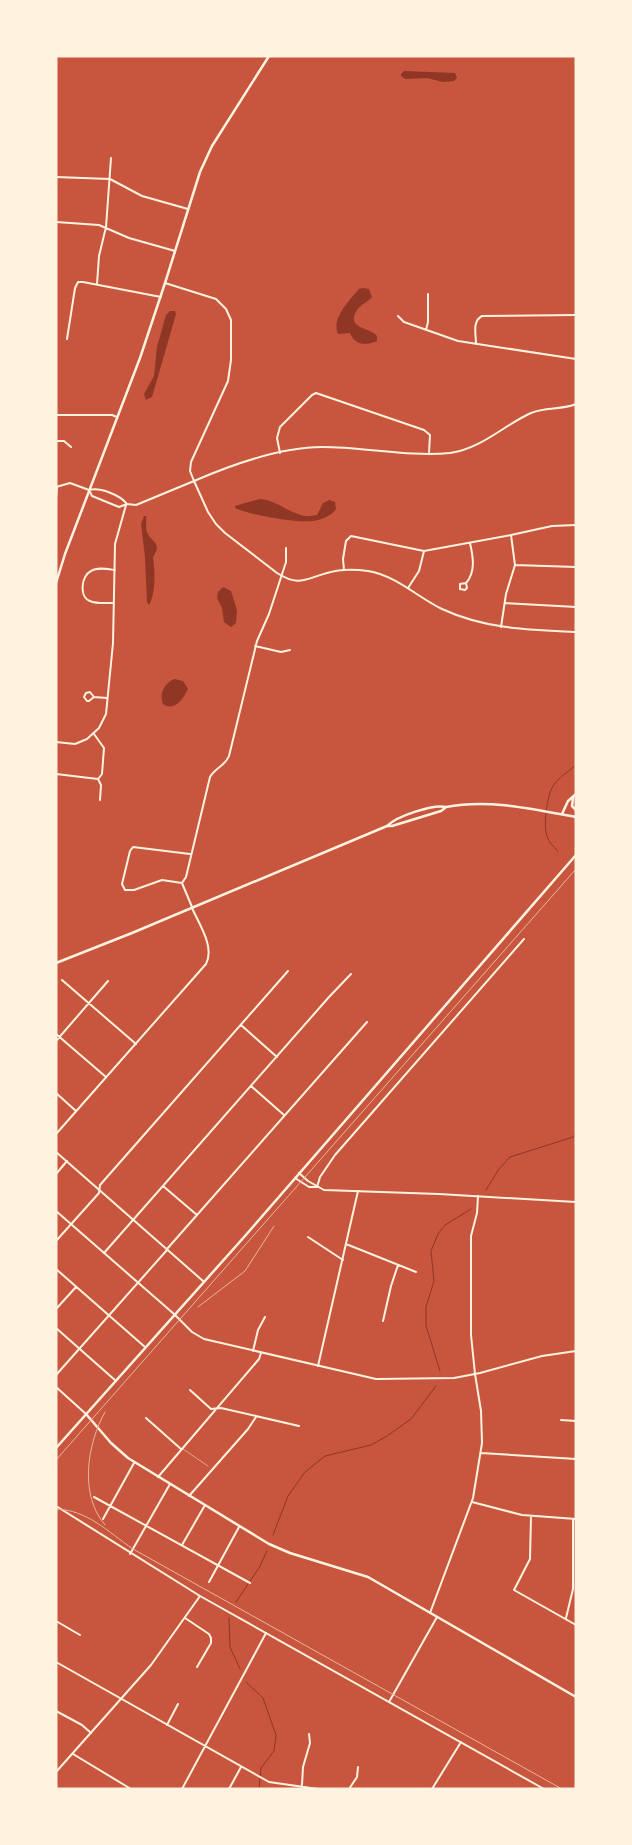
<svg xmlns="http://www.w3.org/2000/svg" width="632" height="1845" font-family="'Titillium Web',sans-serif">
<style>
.water{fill:#8f3625}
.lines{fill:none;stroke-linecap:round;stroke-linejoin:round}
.stream{stroke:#8f3625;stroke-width:1}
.service{stroke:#fff3e0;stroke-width:0.5}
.minor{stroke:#fff3e0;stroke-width:2}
.tertiary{stroke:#fff3e0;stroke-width:2}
.secondary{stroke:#fff3e0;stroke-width:2.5}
.primary{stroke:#fff3e0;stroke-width:2.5}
.rail{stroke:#e9b49f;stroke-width:1}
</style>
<rect width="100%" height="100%" fill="#c8553d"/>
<!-- water -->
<path class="water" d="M404,71L455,73L457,78L454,81L443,82L427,78L405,79L401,76V74Z
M363,288L369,289L372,297C368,302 361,304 357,310C345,329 370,327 377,336V341C365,346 355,345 350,333L338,334C331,318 350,300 359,289Z
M170,311H175L176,314L152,397L146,400L144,394L154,376L157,347L166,315Z
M260,499C280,500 295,521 317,515L323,503L329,500L335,502L336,509C331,516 322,520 312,521C296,523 250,515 235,508V506Z
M144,516H146C147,521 145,526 147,532C151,543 163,542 153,557C155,572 156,592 149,605L147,602L145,557L141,524Z
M223,587L231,591L237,610L236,623L231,627L224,622L222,608L217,598L218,592Z
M174,679L183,681L188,689C183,699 175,712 163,704C159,693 164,684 174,679Z"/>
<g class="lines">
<!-- stream -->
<path class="stream" d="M558,851C553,846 549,843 547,836C543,826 547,795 553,786C558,778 569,771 576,765
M486,1190L499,1169L510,1157L573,1137L576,1134
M440,1371L426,1326V1307L434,1281L431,1251L438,1234L445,1225L471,1209
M273,1535L288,1496L305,1472L325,1456L371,1445L387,1436L411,1419L436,1386
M236,1602L259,1568L267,1551
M229,1618L230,1647L240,1669
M246,1682L263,1698L276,1735L274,1751L261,1768L259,1789"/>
<!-- service -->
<path class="service" d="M183,1449L208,1466"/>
<!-- minor -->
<path class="minor" d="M56,177L110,179L142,196L188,209
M56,222L99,225L129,238L175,251
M165,283L216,299L226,309L231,320V360L228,381L191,462L190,471L194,481C231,465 281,447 322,447C364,447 409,457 450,453C481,449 504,425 531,413C545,407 562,410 576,404
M97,284L99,256L106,227L111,158
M398,316L404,322L458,341L576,359
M426,330L428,322V294
M67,339L75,288L78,282H83L161,297
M476,344C476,334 472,321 482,316L576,315
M56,415H112L117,417
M56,441H64L71,447
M280,453L277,438L280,427L312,395L316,393L424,430L430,435L429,453
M56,487L70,483L89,490
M56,498L57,487
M515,565L576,567
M344,570L343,559L346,541L351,536L424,551L511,535L552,526L576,525
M466,583L460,584V589L465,590L467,588L466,583C476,572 473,556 470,543
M408,588L419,571L424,551
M114,603C107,603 96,604 90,601C79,597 81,576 91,571C97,567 107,569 115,570
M505,603L576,607
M501,627L506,594L515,565L511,535
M255,646L281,652L290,650
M94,697L90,692L86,693L84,697L87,701H89L94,697L107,698
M94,734L104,748L102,774L98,779L101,785L100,800
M56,742L75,744L87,739L99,728L106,714L113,643L115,544L126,505
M56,774L98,779
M182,883L162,880L134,890H125L122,884L130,851L133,847L190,854
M192,907L182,883L186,877L210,777C215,768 225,766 229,756L257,641L269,614L286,562V548
M62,980L136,1044
M241,1025L277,1057
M56,1034L106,1077
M56,1041L108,981
M251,1086L284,1115
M56,1093L76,1111
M56,1174L67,1161
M163,1186L197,1215
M317,1187L320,1177L335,1155L524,939
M308,1237L343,1260
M56,1241L99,1193L100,1185L288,971
M346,1244L416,1272
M167,1249L367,1022
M104,1253L329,997L351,974
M56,1269L145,1347
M56,1309L76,1287
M383,1321L391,1286L398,1265
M56,1328L116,1381
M253,1351L258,1330L265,1317
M318,1366L358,1191
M190,1390L211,1409L221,1408L299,1426
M146,1418L181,1449
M561,1420L576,1421
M481,1453L576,1459
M158,1477L259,1359L261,1353
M189,1496L248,1429L256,1417
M94,1497L250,1583
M472,1502L522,1515L576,1519
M531,1516L530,1559L514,1590L576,1625
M103,1519L134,1463
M182,1545L205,1505
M130,1554L170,1484
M209,1582L239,1527
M430,1613L473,1498L482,1443L481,1411L475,1374L471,1335V1236L477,1213L478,1196
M185,1618L209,1634L211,1638V1643L197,1667
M566,1618L573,1589V1519
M56,1621L80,1635
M56,1662L269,1782L318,1789
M389,1702L437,1617
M56,1711L82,1725L91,1733
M167,1725L178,1704
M73,1754L131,1789
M302,1785L303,1767L310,1743L309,1734
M182,1789L266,1633
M229,1789L241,1767
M349,1789L357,1777L358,1767
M432,1789L461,1742"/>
<!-- tertiary -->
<path class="tertiary" d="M127,504C120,495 100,487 89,490L92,496L119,507L127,504L136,505L194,481L208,512L216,524L225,533L277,573C299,587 305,579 327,573C340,569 354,569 368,571C397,576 417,597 442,609C485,629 529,630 576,632
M56,1134L206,964C215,947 199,924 192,908
M56,1152L203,1281
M299,1173L308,1181L324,1190L439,1194L576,1202
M295,1178L309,1187H317
M56,1211L174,1314L192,1332L204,1339L376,1379L454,1378L480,1373L542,1356L576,1351
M56,1375L167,1250
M56,1387L86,1414
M56,1506L200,1596L544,1789
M56,1772L151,1665L200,1596"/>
<!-- secondary -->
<path class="secondary" d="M56,583L65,554L140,358L165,283L200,172L212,146L269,56
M86,1414L111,1443L128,1458L269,1544L290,1553L368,1577L576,1697
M56,1448L245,1236L576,855"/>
<!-- primary -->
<path class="primary" d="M573,798L572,806L576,810
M562,814L568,801L576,794
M387,826H392L441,811L445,808
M56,963L132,933L387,826C397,816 433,804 446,807C489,799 533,809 576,817"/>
<!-- rail -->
<path class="rail" d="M198,1307L245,1271L274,1226
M105,1412C87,1444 79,1495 105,1525
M56,1460L576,869
M56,1509C88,1510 108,1532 133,1549L562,1789"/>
</g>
<!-- border -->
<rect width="632" height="1845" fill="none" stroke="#fff3e0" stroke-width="115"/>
</svg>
